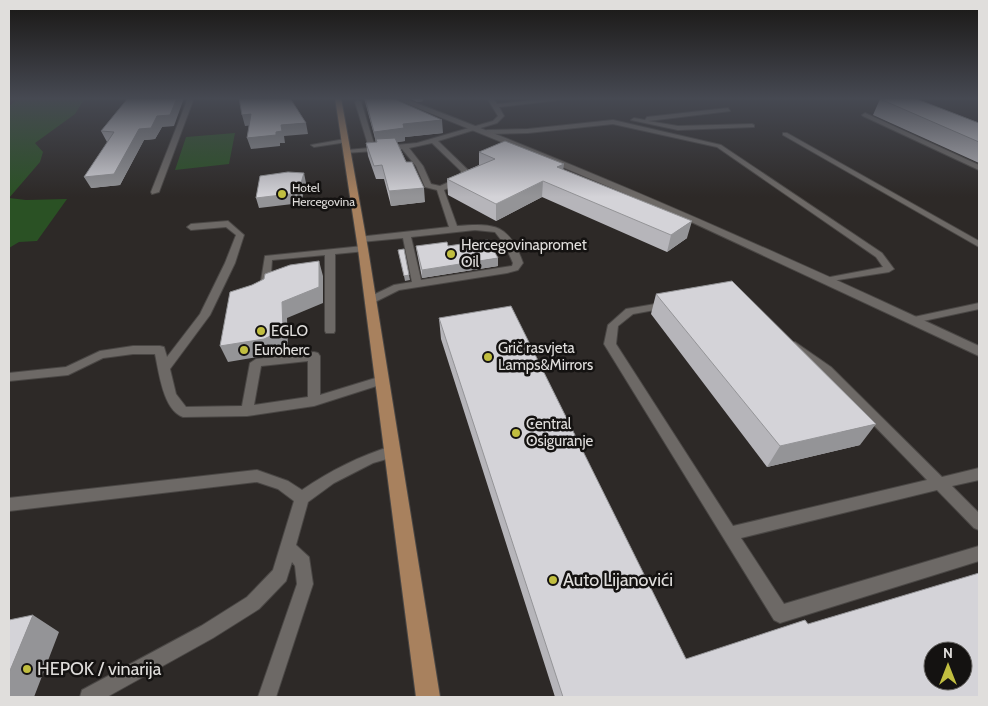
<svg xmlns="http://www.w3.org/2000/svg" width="988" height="706" font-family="Cabin,sans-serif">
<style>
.green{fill:#2a5124}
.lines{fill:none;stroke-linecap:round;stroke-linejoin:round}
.service-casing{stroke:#4a4745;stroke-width:2}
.minor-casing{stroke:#4a4745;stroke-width:2}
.primary-casing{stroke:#4a4745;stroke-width:2}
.service{fill:#6d6966;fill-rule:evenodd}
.minor{fill:#6d6966;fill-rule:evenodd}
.primary{fill:#a8815e;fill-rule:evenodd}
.wall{fill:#b6b5ba}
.shaded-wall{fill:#949497}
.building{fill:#d4d3d8;stroke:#949497;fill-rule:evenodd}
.poi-dot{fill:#c1be40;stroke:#141211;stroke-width:2}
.labels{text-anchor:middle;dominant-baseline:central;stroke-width:5;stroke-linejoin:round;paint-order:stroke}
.far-poi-label{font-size:12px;fill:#e0dedc;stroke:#141211;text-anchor:start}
.poi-label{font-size:15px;fill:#e0dedc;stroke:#141211;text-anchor:start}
.near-poi-label{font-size:18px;fill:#e0dedc;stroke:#141211;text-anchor:start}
</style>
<rect width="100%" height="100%" fill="#2d2927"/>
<!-- green -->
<path class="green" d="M20,98H85L75,114L35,143L43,152L40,162L9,198L26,200L67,199L37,241L19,242L9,248V106Z
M235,133L229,164L175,170L186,137Z"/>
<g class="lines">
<defs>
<path id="service" d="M188,98H194L159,192L152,194L151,192Z
M487,98H493L497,104L555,98H576L499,107L504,116L497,123L438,141L469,171L466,180L444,190L457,226C495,223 509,224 523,263L518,270L507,273L399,290L375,302H367L366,300L367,298L394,285L412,282L403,238L361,242L357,239L358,237L449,227L437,190L425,187L416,166L402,149L345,153L344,152L347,150L369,148L355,102L358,100L361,102L375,147L417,143L493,121L498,116ZM432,143L461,171L460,177L440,186L431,184L423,166L409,148ZM475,230L495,232L505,245L513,263L512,266L421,280L411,237Z
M728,108L730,111L648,121L678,126L752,124L754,125V127L678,130L631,120L634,118L645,120L647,117Z
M865,113L979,165V170L863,116L862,115Z
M613,120L721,145L882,253L894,269L889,272L825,282L823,280L825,278L883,267L876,257L717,147L613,124L528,133L487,134L484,132L487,130L528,129Z
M783,133H787L979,241V247L783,135Z
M345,139L348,141L347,142L314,147L311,145Z
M228,221L244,235L235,263L210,315L170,369L176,394L186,407L242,406L250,363L256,359L314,352L318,353L320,356V395L382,376L386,377L388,380L386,383L314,406L247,416L183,417C163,410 159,372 155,354H133L103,358L68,375L9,381V373L66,367L100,351L133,346H160L164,347L167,357L200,314L225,263L236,235L226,227L191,230L187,227L191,224ZM308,361V397L254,405L261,366Z
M363,246L366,247V251L335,254V331L334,333H326L325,331V255L272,260L270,287L265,290L260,287L265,256Z
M667,302L672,305L671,307L633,314L618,326L616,344L733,526L927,480L823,373L791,349L789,346L791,343L795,342L831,367L942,477L979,468V480L952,486L979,513V530L974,528L937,490L741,538L784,604L979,546V561L780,623L774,620L604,344L608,325L626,309Z
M979,303V309L914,323L909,320L914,317Z
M392,446L397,448L399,452L397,456L373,463L334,483L308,502L296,545L309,557L313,584L276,697H258L297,584L295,566L292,562L286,581L259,609L213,638L107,697H80L82,690L201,626L247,597L273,570L294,501L278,489L257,482L9,511V498L257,470L288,481L302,490C330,471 359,456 392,446Z"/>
<path id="minor" d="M393,98H403C598,172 789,257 979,346V356L687,220L541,158Z"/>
<path id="primary" d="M335,98H341L368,249L440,697H416L358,249Z"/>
</defs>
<!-- service casing -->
<use href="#service" class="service-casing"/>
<!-- minor casing -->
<use href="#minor" class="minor-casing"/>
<!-- primary casing -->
<use href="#primary" class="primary-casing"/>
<!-- service -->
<use href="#service" class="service"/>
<!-- minor -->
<use href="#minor" class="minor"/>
<!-- primary -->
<use href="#primary" class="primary"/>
</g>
<!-- wall -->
<path class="wall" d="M364,98H392L443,133L405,137V141L397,142L425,202L391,206L384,179H376L368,156L366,143L376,142Z
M409,98H423V101L417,102Z
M880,99L979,123V163L873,115Z
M174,126L162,127L155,139L144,140L120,185L91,188L107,142L101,131Z
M479,152L563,170L687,238L667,252L542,197L496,221L448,195L447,179L479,165Z
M416,246H448L498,266L422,278L417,253Z
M656,294L860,445L767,467L651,314Z
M439,318L686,659L808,624L979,697H555L441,339Z"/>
<!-- shaded-wall -->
<path class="shaded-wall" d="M177,98H184L174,126L162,127L155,139L144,140L120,185L91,188L84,177L139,129L157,116Z
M417,98H423V101L417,102Z
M251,114L254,125L245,126L242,115Z
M442,120L443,133L405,137V141L376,145L374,132L403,124Z
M306,123L308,134L284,136L285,143H280V146L251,149L247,138L276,132L281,125Z
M564,164L562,180L557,167Z
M304,173L306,183L301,203L259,208L256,198Z
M543,181L542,197L496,221V204Z
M424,188L425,202L391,206L389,191Z
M692,221L687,238L667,252L671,235Z
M498,258V266L422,278V270Z
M319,261L323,276V303L287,318L288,346L270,355L228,362L220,346L282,302Z
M409,275L410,280L405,281L404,276Z
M876,424L860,445L767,467L780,446Z
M33,615L59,632L34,697H9V673Z"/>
<!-- building -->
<path class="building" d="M128,98H177L170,115L157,116L151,128L139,129L114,174L84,177L114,132L101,131Z
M239,98H290L306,123L281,125L282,131L276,132V135L247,138L251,114L242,115Z
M365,98H392L442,120L403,124L404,128L374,132Z
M892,98H914L979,123V142L880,99Z
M395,138L406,162H412L424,188L389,191L382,165L374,166L366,143L377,142L376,139Z
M505,141L564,164L557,167L692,221L671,235L543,181L496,204L447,179L495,159L479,152Z
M288,172L304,173L298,193L256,198L260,176Z
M488,240L498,258L422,270L416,246L447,242L448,246Z
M404,249L409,275L404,276L398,250Z
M319,261V287L282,302L283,330L264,339L220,346L230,292L252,285L264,279L265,274L290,265Z
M732,281L876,424L780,446L656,294Z
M511,306L686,659L805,620L808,624L979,573V697H563L439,318ZM933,651H963V681H933Z
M33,615L9,673V620Z"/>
<!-- sky -->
<linearGradient id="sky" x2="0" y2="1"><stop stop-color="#191715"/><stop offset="0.5" stop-color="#464952"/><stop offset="1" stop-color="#464952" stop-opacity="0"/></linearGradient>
<rect width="988" height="197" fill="url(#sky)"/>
<!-- markers -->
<g class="poi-dot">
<circle cx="282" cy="194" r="5"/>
<circle cx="451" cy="254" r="5"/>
<circle cx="261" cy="331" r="5"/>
<circle cx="244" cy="350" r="5"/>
<circle cx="488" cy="357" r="5"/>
<circle cx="516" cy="433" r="5"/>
<circle cx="553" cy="580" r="5"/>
<circle cx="27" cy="669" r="5"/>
</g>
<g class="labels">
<!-- far-poi labels -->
<g class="far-poi-label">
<text x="292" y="187">Hotel<tspan x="292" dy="14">Hercegovina</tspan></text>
</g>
<!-- poi labels -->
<g class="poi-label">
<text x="461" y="245">Hercegovinapromet<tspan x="461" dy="17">Oil</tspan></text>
<text x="271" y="331">EGLO</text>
<text x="498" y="348">Grič rasvjeta<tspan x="498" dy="17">Lamps&amp;Mirrors</tspan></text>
<text x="254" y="350">Euroherc</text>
<text x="526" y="424">Central<tspan x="526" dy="17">Osiguranje</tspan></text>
</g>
<!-- near-poi labels -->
<g class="near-poi-label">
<text x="563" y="580">Auto Lijanovići</text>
<text x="37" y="669">HEPOK / vinarija</text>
</g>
</g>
<!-- border -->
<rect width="988" height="706" fill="none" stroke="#e0dedc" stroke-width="20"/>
<!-- north arrow -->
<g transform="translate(948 666)"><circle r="24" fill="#141211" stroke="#666462"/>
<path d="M0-4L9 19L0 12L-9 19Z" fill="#c1be40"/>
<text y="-8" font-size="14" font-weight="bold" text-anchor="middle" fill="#e0dedc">N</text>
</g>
</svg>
